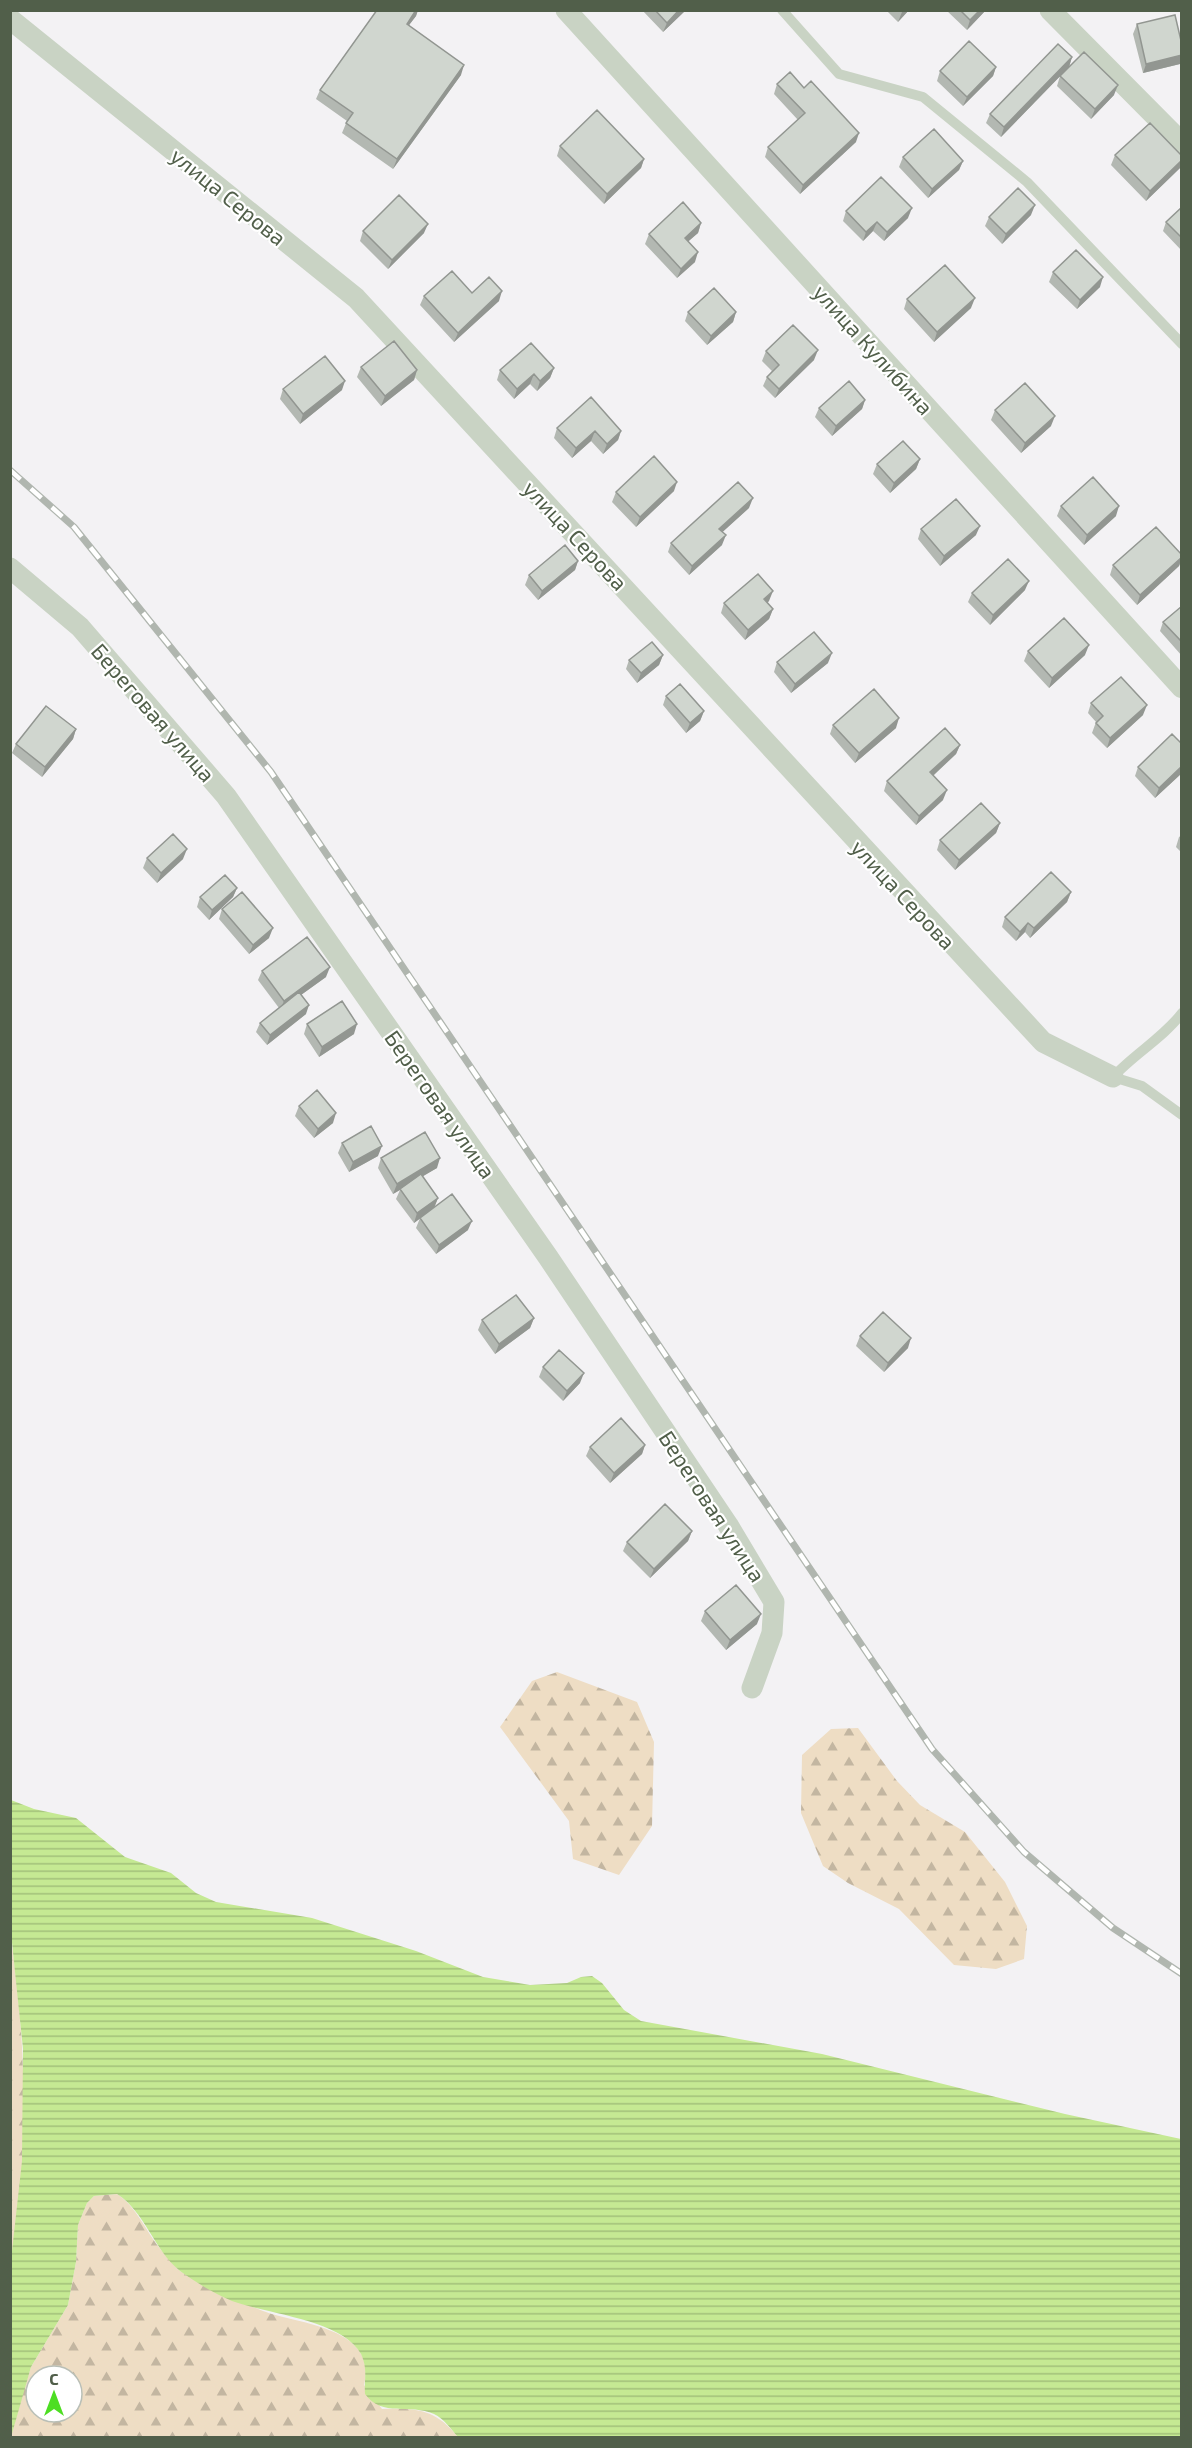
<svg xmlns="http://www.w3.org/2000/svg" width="1192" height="2448" font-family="'Exo 2',sans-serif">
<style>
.forest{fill:url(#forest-firs);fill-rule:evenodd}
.water{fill:url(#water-rules)}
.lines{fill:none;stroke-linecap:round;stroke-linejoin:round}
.lane{stroke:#c9d3c4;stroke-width:10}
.street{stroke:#c9d3c4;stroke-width:21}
.rail-casing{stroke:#b0b6af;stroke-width:7}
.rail{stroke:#fff;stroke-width:4.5;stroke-dasharray:14;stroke-linecap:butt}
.wall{fill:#b3b8b2}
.shaded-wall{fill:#929691}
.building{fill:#d0d6cf;stroke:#929691;stroke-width:1.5}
.labels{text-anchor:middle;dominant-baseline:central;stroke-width:4.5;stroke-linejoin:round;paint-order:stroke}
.street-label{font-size:22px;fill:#515f4a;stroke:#fff}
</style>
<defs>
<pattern id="forest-firs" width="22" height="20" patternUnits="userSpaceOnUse" patternTransform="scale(1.5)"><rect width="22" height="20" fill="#eeddc4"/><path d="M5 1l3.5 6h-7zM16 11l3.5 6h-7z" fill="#c3b6a1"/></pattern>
<pattern id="water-rules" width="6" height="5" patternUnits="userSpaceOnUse" patternTransform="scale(1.5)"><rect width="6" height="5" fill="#c5e993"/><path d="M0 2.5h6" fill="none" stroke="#a2c07a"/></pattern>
</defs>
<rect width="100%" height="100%" fill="#f3f2f4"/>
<!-- forest -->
<path class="forest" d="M557,1672L637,1702L654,1742L652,1826L619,1875L573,1859L569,1821L500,1727L532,1681Z
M858,1728L897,1781L920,1805L965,1832L1005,1882L1027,1926L1024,1959L996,1969L954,1965L899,1909L848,1883L823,1866L801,1813L802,1755L831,1729Z
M10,1933C27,2037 29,2166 11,2269Z
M117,2194C137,2207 146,2232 162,2251C167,2257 174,2266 180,2271C200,2284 240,2302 263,2311C297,2324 379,2327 364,2385L382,2409C418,2408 435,2409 458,2437L12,2438V2428L31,2367L68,2305L76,2262L78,2225L87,2203L94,2196ZM36,2376H72V2412H36Z"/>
<!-- water -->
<path class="water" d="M11,1800L34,1809L76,1818L125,1857L171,1873L196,1893L216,1902L312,1918L416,1951L483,1977L530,1985L567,1983L581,1977L592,1976L602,1983L624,2010L641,2021L822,2054L1065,2114L1181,2139V2437H458C451,2429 444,2419 434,2414C410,2403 382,2418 365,2394C364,2379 368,2369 361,2354C343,2320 267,2314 232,2301C215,2294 195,2282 180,2271C154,2250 145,2212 117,2194L94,2196L87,2203L78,2225L76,2262L68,2305L31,2367L11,2437L10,2269L22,2161L23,2049L11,1933Z"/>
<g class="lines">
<!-- lane -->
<path class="lane" d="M782,10L839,74L923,97L1027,182L1182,344
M1182,1013C1163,1038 1134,1054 1113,1077L1142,1086L1182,1115"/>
<!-- street -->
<path class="street" d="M566,10L1182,688
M1050,10L1182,143
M10,19L356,298L1043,1042L1113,1077
M10,568L80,627L226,796L548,1257L728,1525L774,1602L772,1633L752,1688"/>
<defs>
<path id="rail" d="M10,470L74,527L271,772L932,1749L1024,1852L1113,1928L1182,1974"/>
</defs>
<!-- rail casing -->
<use href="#rail" class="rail-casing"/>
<!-- rail -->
<use href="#rail" class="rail"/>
</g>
<!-- wall -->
<path class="wall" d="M377,10H418L416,16L409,25L461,75L393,169L342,133L347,121L316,99L320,90Z
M642,10H686L663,32Z
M886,10H909L898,22Z
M946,10H986L967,30Z
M1137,24L1182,45V61L1180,64L1143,73L1133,34Z
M1072,57L1069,67L1001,137L986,123L990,114Z
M996,67L993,76L963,106L937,81L940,71Z
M1060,76L1114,95L1091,119L1057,86Z
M777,84L856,142L800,194L765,157L768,147L798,120L774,94Z
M560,146L644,159L641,168L604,204L557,156Z
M1115,155L1182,156V164L1180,168L1146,201L1111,165Z
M903,157L963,161L959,170L928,198L899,167Z
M1182,207V251L1163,231L1166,222Z
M846,211L908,218L884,241L873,231L863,241L843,221Z
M1031,215L1002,244L985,226L989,217Z
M701,223L698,233L688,241L695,262L677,278L645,244L649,234Z
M363,231L424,233L388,269L360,241Z
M1053,272L1100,287L1077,309L1049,282Z
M472,293L499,301L454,342L420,305L424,296Z
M907,299L971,308L934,342L904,309Z
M688,312H736L733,322L707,345L685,321Z
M766,351L814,360L775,398L763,386L767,377L772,371L762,361Z
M361,367L417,370L414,380L381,406L357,377Z
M554,368L550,378L537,391L530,384L514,399L497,380L500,370Z
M283,389L342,390L300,424L280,399Z
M865,400L862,409L832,436L815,417L819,408Z
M995,410L1051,426L1021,453L991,420Z
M557,428L621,431L618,440L603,454L591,441L572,458L554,438Z
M920,459L916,469L890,493L873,474L877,464Z
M674,491L636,527L612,502L616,492Z
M1061,506L1116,516L1084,545L1057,516Z
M749,508L722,532V545L689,575L668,552L671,543Z
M921,529L976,535L940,566L918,539Z
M1182,555V560L1179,566L1137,605L1110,575L1113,565Z
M578,561L575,570L538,600L525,585L529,575Z
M1025,590L990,625L968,602L972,593Z
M769,601L767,603L773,609L769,619L745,640L721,613L724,603Z
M1182,606V656L1160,631L1163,622Z
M1028,651L1085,655L1049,688L1024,661Z
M663,655L659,665L637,683L626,669L629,660Z
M777,662L828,663L791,693L774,672Z
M666,696L704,711L700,721L686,733L663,705Z
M1091,703L1143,715L1107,748L1092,733L1096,722L1088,713Z
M833,725L896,728L855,763L830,734Z
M76,729L73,739L42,777L12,753L16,744Z
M1182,744V773L1155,798L1135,776L1138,767Z
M960,745L956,754L933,776L943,800L916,825L884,791L887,781Z
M1000,823L996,833L955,870L937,850L940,840Z
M1182,835V853L1176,847L1179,837Z
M147,858L183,859L157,883L143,868Z
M237,888L233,897L209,920L197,907L200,897Z
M1071,892L1067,902L1030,938L1025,932L1016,941L1002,927L1005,917Z
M222,909L269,938L249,954L219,919Z
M262,971L326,977L301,995L306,1014L267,1045L256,1032L260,1023L279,1008L258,980Z
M307,1024L354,1034L319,1057L304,1034Z
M299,1106L333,1123L314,1138L295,1116Z
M342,1143L378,1156L349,1172L338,1153Z
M381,1158L437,1168L422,1176L438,1198L434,1208L414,1223L396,1199L400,1190L393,1194L378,1168Z
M420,1218L468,1230L436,1254L416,1228Z
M534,1318L530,1328L495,1354L478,1330L482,1320Z
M860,1336L908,1348L884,1372L856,1346Z
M543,1367L580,1383L563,1401L539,1377Z
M645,1445L642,1454L610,1483L586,1456L590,1447Z
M692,1531L688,1541L650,1578L623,1551L627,1542Z
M705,1611L757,1624L726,1650L701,1621Z"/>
<!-- shaded-wall -->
<path class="shaded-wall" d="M416,10H418L416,16L403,33L407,24Z
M679,10H686L663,32L667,23Z
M903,10H909L898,22L902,12Z
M980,10H986L967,30L970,20Z
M1182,55V61L1180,64L1143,73L1146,64Z
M1072,57L1069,67L1001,137L1004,127Z
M464,65L461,75L393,169L397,159Z
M996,67L993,76L963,106L967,97Z
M1118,85L1114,95L1091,119L1095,109Z
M859,133L856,142L800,194L803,185Z
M644,159L641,168L604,204L607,194Z
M1182,160L1180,168L1146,201L1150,191Z
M963,161L959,170L928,198L932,189Z
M1035,205L1031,215L1002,244L1006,234Z
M912,208L908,218L884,241L887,232Z
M877,222L873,231L863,241L866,232Z
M701,223L698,233L682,247L685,238Z
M428,224L424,233L388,269L392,260Z
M698,252L695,262L677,278L681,269Z
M1103,277L1100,287L1077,309L1080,300Z
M502,291L499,301L454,342L458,333Z
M975,298L971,308L934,342L937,332Z
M736,312L733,322L707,345L711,336Z
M818,350L814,360L775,398L779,389Z
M554,368L550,378L537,391L540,381Z
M417,370L414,380L381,406L385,396Z
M534,374L530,384L514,399L517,389Z
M345,381L342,390L300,424L303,414Z
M865,400L862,409L832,436L836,426Z
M1055,416L1051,426L1021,453L1025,443Z
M595,431L591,441L572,458L576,448Z
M621,431L618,440L603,454L607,444Z
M920,459L916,469L890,493L894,483Z
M677,482L674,491L636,527L640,517Z
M753,498L749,508L716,538L719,529Z
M1119,506L1116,516L1084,545L1087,535Z
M980,526L976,535L940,566L944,556Z
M726,535L722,545L689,575L692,566Z
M1182,557L1179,566L1137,605L1140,595Z
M578,561L575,570L538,600L542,591Z
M1029,581L1025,590L990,625L993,615Z
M773,591L769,601L760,609L764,599Z
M773,609L769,619L745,640L748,630Z
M1089,645L1085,655L1049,688L1052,678Z
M832,653L828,663L791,693L795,684Z
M663,655L659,665L637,683L641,673Z
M1147,705L1143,715L1107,748L1110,738Z
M704,711L700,721L686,733L690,723Z
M899,718L896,728L855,763L859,753Z
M76,729L73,739L42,777L45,767Z
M960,745L956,754L926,782L930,772Z
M1182,766V773L1155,798L1159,788Z
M947,790L943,800L916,825L919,816Z
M1000,823L996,833L955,870L959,860Z
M187,849L183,859L157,883L161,873Z
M237,888L233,897L209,920L212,910Z
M1071,892L1067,902L1030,938L1034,928Z
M1028,923L1025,932L1016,941L1020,932Z
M273,928L269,938L249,954L253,945Z
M330,967L326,977L280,1010L284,1001Z
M309,1005L306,1014L267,1045L270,1035Z
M357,1024L354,1034L319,1057L322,1047Z
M336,1113L333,1123L314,1138L318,1129Z
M382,1146L378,1156L349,1172L353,1162Z
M440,1158L437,1168L393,1194L397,1184Z
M438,1198L434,1208L414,1223L417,1213Z
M472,1221L468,1230L436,1254L439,1245Z
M534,1318L530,1328L495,1354L499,1344Z
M911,1338L908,1348L884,1372L888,1363Z
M584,1373L580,1383L563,1401L567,1391Z
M645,1445L642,1454L610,1483L614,1473Z
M692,1531L688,1541L650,1578L654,1569Z
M761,1614L757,1624L726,1650L730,1640Z"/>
<!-- building -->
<path class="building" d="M377,10H416L407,24L464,65L397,159L346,123L353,113L320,90Z
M655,10H679L667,23Z
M960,10H980L970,20Z
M1175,15L1182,45V55L1146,64L1137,24Z
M969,41L996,67L967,97L940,71Z
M1058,44L1072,57L1004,127L990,114Z
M1084,52L1118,85L1095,109L1060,76Z
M790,72L804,88L811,81L859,133L803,185L768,147L805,113L777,84Z
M597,110L644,159L607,194L560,146Z
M1150,123L1182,156V160L1150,191L1115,155Z
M934,129L963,161L932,189L903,157Z
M881,177L912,208L887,232L877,222L866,232L846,211Z
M1018,188L1035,205L1006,234L989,217Z
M399,195L428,224L392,260L363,231Z
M683,202L701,223L685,238L698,252L681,269L649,234Z
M1182,207V238L1166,222Z
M1076,250L1103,277L1080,300L1053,272Z
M945,265L975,298L937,332L907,299Z
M452,271L472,293L489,277L502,291L458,333L424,296Z
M714,288L736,312L711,336L688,312Z
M793,325L818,350L779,389L767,377L779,365L766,351Z
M394,341L417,370L385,396L361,367Z
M531,343L554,368L540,381L534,374L517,389L500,370Z
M325,356L345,381L303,414L283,389Z
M849,381L865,400L836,426L819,408Z
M1025,383L1055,416L1025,443L995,410Z
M591,397L621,431L607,444L595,431L576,448L557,428Z
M903,441L920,459L894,483L877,464Z
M654,456L677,482L640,517L616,492Z
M1093,477L1119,506L1087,535L1061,506Z
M738,482L753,498L719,529L726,535L692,566L671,543Z
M956,499L980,526L944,556L921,529Z
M1156,527L1182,555V557L1140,595L1113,565Z
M565,545L578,561L542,591L529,575Z
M1008,559L1029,581L993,615L972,593Z
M758,574L773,591L764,599L773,609L748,630L724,603Z
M1182,606V642L1163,622Z
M1064,618L1089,645L1052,678L1028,651Z
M814,632L832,653L795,684L777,662Z
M652,642L663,655L641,673L629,660Z
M1121,677L1147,705L1110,738L1096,723L1103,716L1091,703Z
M680,684L704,711L690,723L666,696Z
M874,689L899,718L859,753L833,725Z
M46,706L76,729L45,767L16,744Z
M945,728L960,745L930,772L947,790L919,816L887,781Z
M1172,734L1182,744V766L1159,788L1138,767Z
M981,803L1000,823L959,860L940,840Z
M173,834L187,849L161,873L147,858Z
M1051,872L1071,892L1034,928L1028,923L1020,932L1005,917Z
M225,875L237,888L212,910L200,897Z
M242,892L273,928L253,945L222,909Z
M307,937L330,967L284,1001L262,971Z
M299,992L309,1005L270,1035L260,1023Z
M342,1001L357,1024L322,1047L307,1024Z
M317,1090L336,1113L318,1129L299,1106Z
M371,1126L382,1146L353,1162L342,1143Z
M425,1132L440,1158L397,1184L381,1158Z
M421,1174L438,1198L417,1213L400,1189Z
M452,1194L472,1221L439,1245L420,1218Z
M516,1295L534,1318L499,1344L482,1320Z
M883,1312L911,1338L888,1363L860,1336Z
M559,1350L584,1373L567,1391L543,1367Z
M621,1418L645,1445L614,1473L590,1447Z
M665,1504L692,1531L654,1569L627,1542Z
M736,1585L761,1614L730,1640L705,1611Z"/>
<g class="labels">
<!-- street labels -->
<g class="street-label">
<text transform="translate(229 196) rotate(39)">улица Серова</text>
<text transform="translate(874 349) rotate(48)">улица Кулибина</text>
<text transform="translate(576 535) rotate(47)">улица Серова</text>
<text transform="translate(154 712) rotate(49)">Береговая улица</text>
<text transform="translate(904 894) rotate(47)">улица Серова</text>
<text transform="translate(441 1104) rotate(55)">Береговая улица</text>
<text transform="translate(713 1506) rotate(57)">Береговая улица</text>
</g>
</g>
<!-- border -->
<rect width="1192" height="2448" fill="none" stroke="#515f4a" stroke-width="24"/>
<!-- north arrow -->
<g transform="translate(54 2394)"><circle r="28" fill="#ffffff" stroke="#b9bfb7" stroke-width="1.5"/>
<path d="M0-4.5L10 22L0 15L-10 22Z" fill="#4dde23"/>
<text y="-9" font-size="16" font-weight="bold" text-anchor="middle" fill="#515f4a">С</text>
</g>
</svg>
